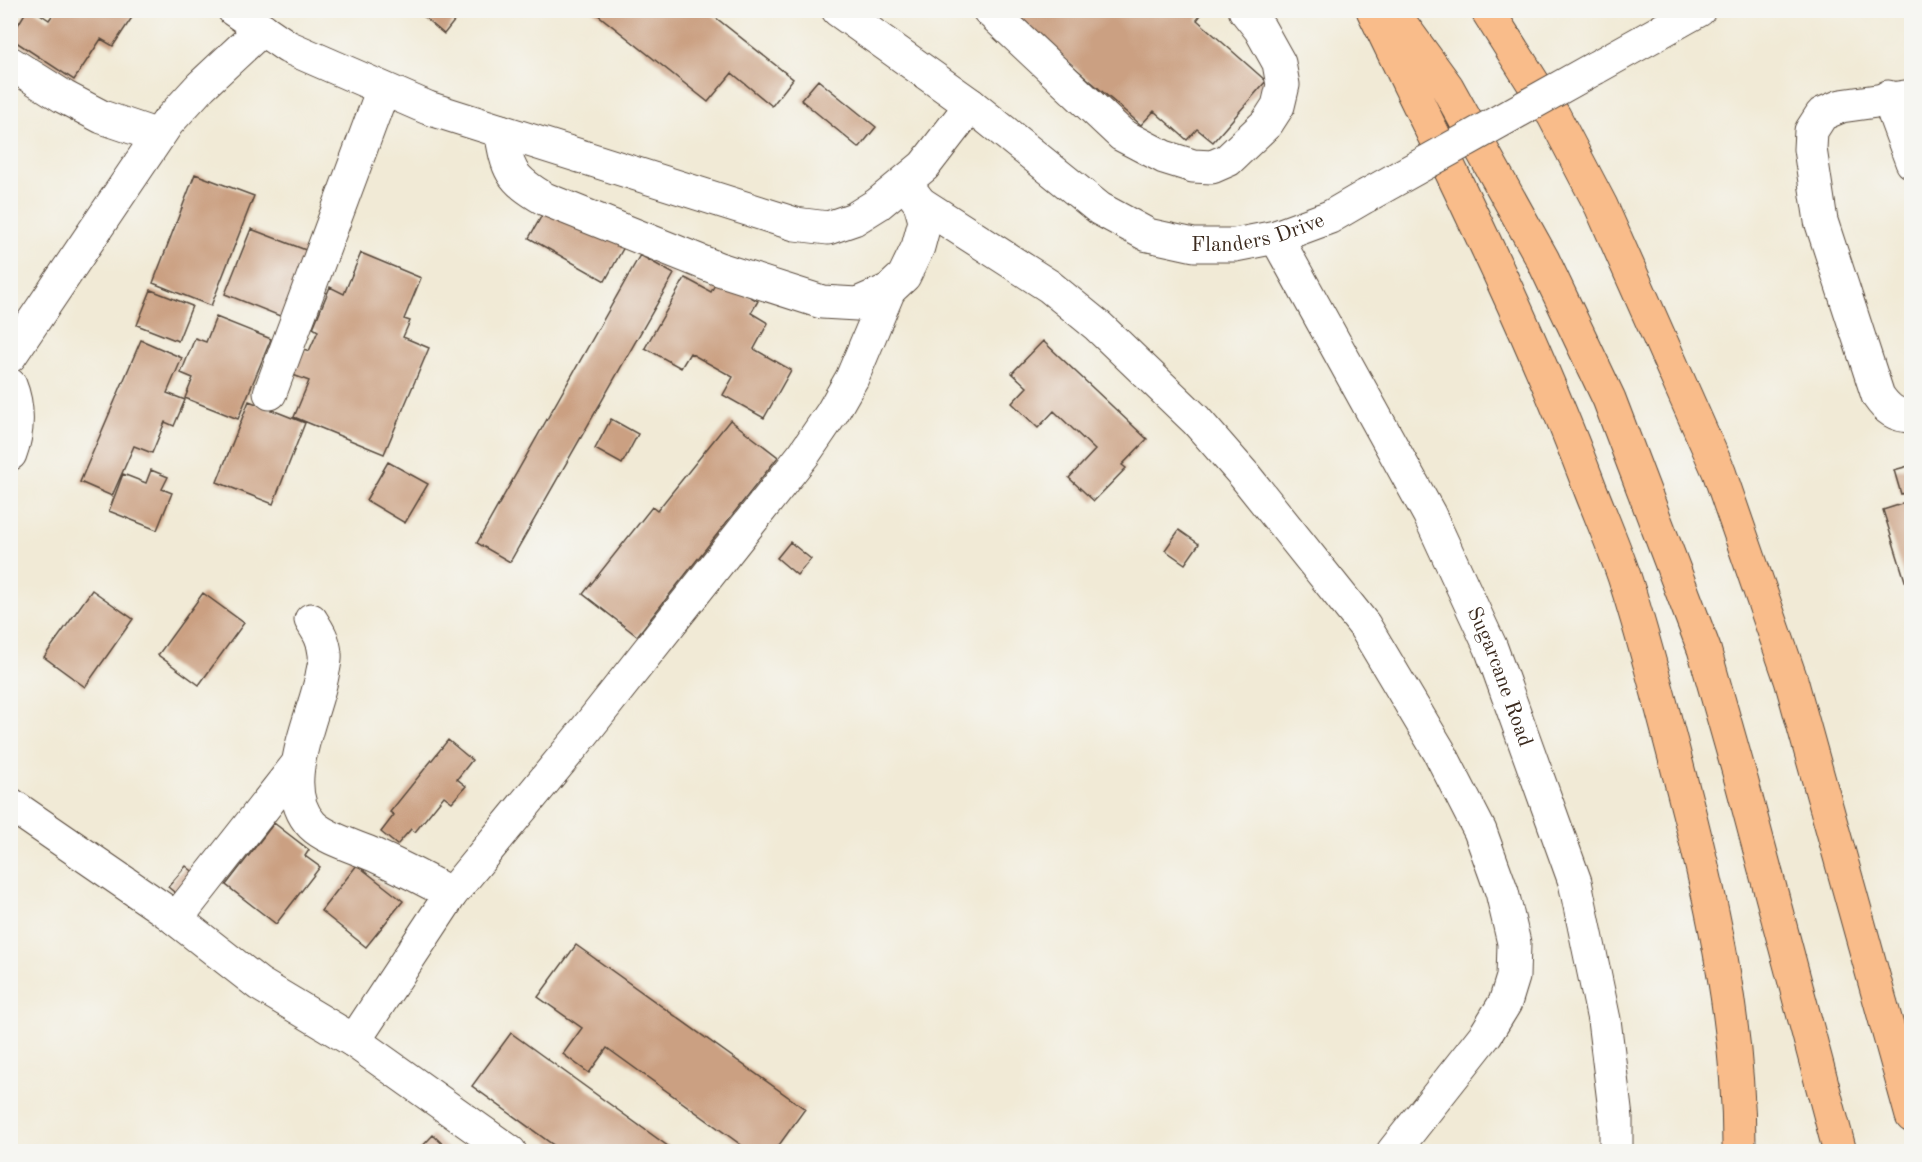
<svg xmlns="http://www.w3.org/2000/svg" width="1922" height="1162" font-family="'Old Standard TT',serif">
<style>
.building{fill:#cba082}
.lines{fill:none;stroke-linecap:round;stroke-linejoin:round}
.minor-casing{stroke:#56473a;stroke-width:35}
.highway-casing{stroke:#56473a;stroke-width:35}
.minor{stroke:#fff;stroke-width:33}
.highway{stroke:#f9bc8a;stroke-width:33}
.minor-bridge-casing{stroke:#56473a;stroke-width:35;stroke-linecap:butt}
.minor-bridge{stroke:#fff;stroke-width:33}
.labels{text-anchor:middle;dominant-baseline:central;stroke-width:6;stroke-linejoin:round;paint-order:stroke}
.street-label{font-size:21px;fill:#3b2a1e;stroke:#f6f6f2}
</style>
<rect width="100%" height="100%" fill="#f6f6f2"/>
<filter id="ink" filterUnits="userSpaceOnUse"><feTurbulence type="fractalNoise" baseFrequency=".0167" numOctaves="2"/><feDisplacementMap in="SourceGraphic" scale="12" xChannelSelector="R" yChannelSelector="G"/><feConvolveMatrix kernelMatrix="1 2 1 2 8 2 1 2 1" color-interpolation-filters="sRGB"/></filter>
<filter id="wash" filterUnits="userSpaceOnUse"><feTurbulence type="fractalNoise" baseFrequency=".008" numOctaves="4" result="noise"/><feDisplacementMap in="SourceGraphic" scale="24" xChannelSelector="R" yChannelSelector="G"/><feGaussianBlur stdDeviation="1.35" result="paint"/><feColorMatrix in="noise" values="0 0 0 0 0 0 0 0 0 0 0 0 0 0 0 0 0 1.4 0 .05"/><feComposite in="paint" operator="in"/></filter>
<g filter="url(#wash)">
<rect width="100%" height="100%" fill="#f1ead6"/>
<g id="blocks">
<!-- building -->
<path class="building" d="M27,10H34L49,20L56,10H137L113,46L101,39L74,80L10,38Z
M416,10H463L444,34Z
M592,10H706L793,79L772,106L732,73L708,102Z
M1008,10H1205L1197,20L1266,81L1213,142L1197,129L1187,140L1154,111L1141,125Z
M818,80L876,127L859,148L801,100Z
M195,174L254,196L211,306L153,283Z
M549,203L625,245L605,281L529,238Z
M251,229L311,252L285,318L225,294Z
M361,253L421,278L404,319L410,321L403,337L429,348L384,454L294,417L309,381L293,375L304,349L309,351L318,331L313,328L330,287L344,294Z
M640,255L674,274L510,562L477,543Z
M685,278L711,292L718,279L758,301L751,313L768,323L754,349L791,370L764,418L723,395L733,377L690,353L681,368L645,348Z
M151,290L192,306L178,341L137,325Z
M216,317L271,339L238,419L185,398L193,378L181,373L195,338L206,342Z
M141,340L182,358L167,393L185,400L174,426L165,422L152,453L134,446L112,496L80,482Z
M1043,341L1147,439L1122,465L1126,468L1094,501L1069,478L1095,450L1054,411L1038,428L1012,403L1027,387L1012,373Z
M249,401L305,423L273,504L217,482Z
M611,419L638,434L622,464L595,449Z
M730,420L778,457L637,636L583,594L652,507L657,511Z
M388,462L428,484L405,523L366,500Z
M1912,465V491L1901,494L1894,470Z
M151,470L168,477L162,489L172,493L157,530L109,511L123,474L146,483Z
M1905,503L1912,523L1911,600L1883,510Z
M1179,530L1199,544L1185,564L1165,550Z
M790,542L811,559L797,575L777,558Z
M92,590L133,619L85,687L44,657Z
M203,593L244,623L199,685L158,655Z
M448,740L472,760L457,779L466,786L452,802L444,796L415,832L411,829L397,845L381,832L394,815L390,812Z
M274,823L309,850L305,856L320,867L276,924L226,885Z
M357,865L403,901L366,947L321,911Z
M186,866L196,874L179,896L168,887Z
M576,945L805,1109L774,1152H751L607,1048L589,1073L563,1054L582,1028L538,997Z
M511,1033L676,1152H563L472,1086Z
M433,1135L451,1152H417Z"/>
</g>
</g>
<g filter="url(#ink)">
<use href="#blocks" fill-opacity="0" stroke="#56473a" stroke-width="1.5"/>
<g class="lines">
<defs>
<g id="minor">
<path d="M234,10L288,47L428,108L795,224L828,228L854,219L878,204L924,166L971,105"/>
<path id="s1" d="M838,10L971,105L1100,209L1148,235L1194,245H1235L1276,237L1330,217L1366,196"/>
<path d="M989,10L1122,135L1164,157L1193,166L1212,167L1228,160L1267,123L1278,106L1283,85L1279,63L1260,29L1245,10"/>
<path d="M10,63L64,97L102,117L158,136"/>
<path d="M1595,68L1699,10"/>
<path d="M1912,96L1841,106L1822,114L1811,131L1810,149L1821,221L1878,396C1887,409 1895,416 1912,416"/>
<path d="M1888,97L1912,162"/>
<path d="M501,131C508,170 509,178 545,199L719,269L822,302L857,304L889,290L904,276L918,247L925,221L920,203L911,191"/>
<path d="M920,203L1049,286L1098,326L1196,420L1245,476L1364,625L1439,751L1480,831L1502,892L1514,943L1513,977L1505,1003L1486,1034L1393,1152"/>
<path id="s2" d="M1276,237L1429,514L1491,648L1575,882L1604,1020L1616,1118V1152"/>
<path d="M10,356L168,122L201,86L262,29"/>
<path d="M10,385C19,407 18,433 10,454"/>
<path d="M270,393L383,89"/>
<path d="M311,620C318,631 324,640 325,654C326,661 323,669 322,676C314,718 276,788 312,825C326,839 356,847 374,855C400,867 426,880 451,894"/>
<path d="M10,804L167,912L259,984L354,1041L510,1152"/>
<path d="M176,919L297,765"/>
<path d="M354,1041L451,894L577,741L804,454L832,413L852,378L889,290"/>
</g>
<path id="highway" d="M1373,10C1450,169 1529,326 1591,491C1602,519 1614,547 1624,576C1647,647 1665,720 1684,793C1714,909 1740,1030 1739,1152
M1391,10L1447,87L1543,260L1609,399L1704,649L1742,783L1840,1152
M1487,10L1554,116L1601,206L1719,472L1791,680L1912,1116"/>
</defs>
<!-- minor casing -->
<use href="#minor" class="minor-casing"/>
<!-- highway casing -->
<use href="#highway" class="highway-casing"/>
<!-- minor -->
<use href="#minor" class="minor"/>
<!-- highway -->
<use href="#highway" class="highway"/>
<defs>
<path id="minor-bridge" d="M1366,196L1595,68"/>
</defs>
<!-- minor-bridge casing -->
<use href="#minor-bridge" class="minor-bridge-casing"/>
<!-- minor-bridge -->
<use href="#minor-bridge" class="minor-bridge"/>
</g>
</g>
<g class="labels">
<!-- street labels -->
<g class="street-label">
<text stroke="none"><textPath href="#s1" startOffset="496">Flanders Drive</textPath></text>
<text stroke="none"><textPath href="#s2" startOffset="494">Sugarcane Road</textPath></text>
</g>
</g>
<!-- margin -->
<rect width="1922" height="1162" fill="none" stroke="#f6f6f2" stroke-width="36"/>
</svg>
